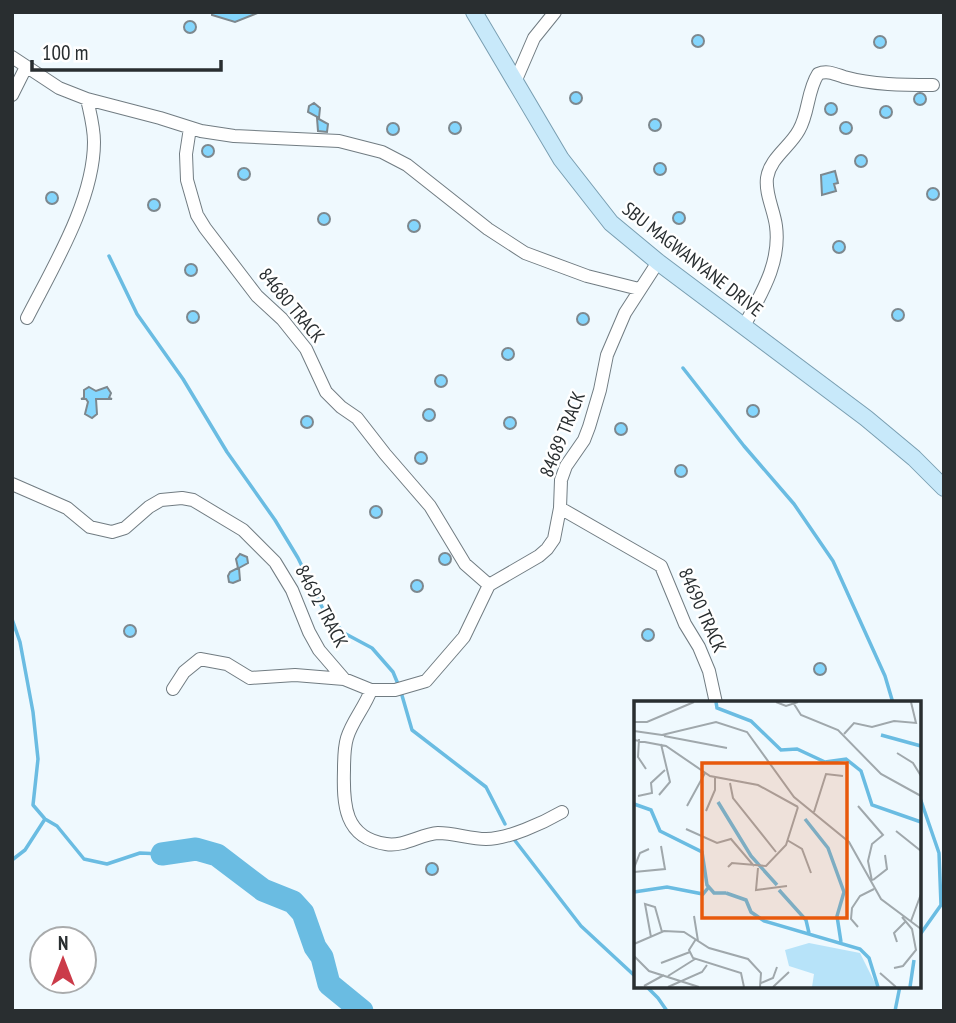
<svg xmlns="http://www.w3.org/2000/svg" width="956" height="1023" font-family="'PT Sans Narrow',sans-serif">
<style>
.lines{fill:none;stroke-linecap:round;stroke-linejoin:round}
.stream{stroke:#6abce2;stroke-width:3.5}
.river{stroke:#6abce2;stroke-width:23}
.building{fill:#84d6fd;stroke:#7d888e;stroke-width:2}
.minor-casing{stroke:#717c82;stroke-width:14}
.major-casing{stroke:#799eb1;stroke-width:18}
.minor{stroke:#fff;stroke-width:12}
.major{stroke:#c8e9fa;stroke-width:16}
.labels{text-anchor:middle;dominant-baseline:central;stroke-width:5;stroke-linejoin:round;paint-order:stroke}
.street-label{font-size:19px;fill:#292e30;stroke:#fff}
.inset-river{fill:none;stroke:#6abce2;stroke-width:3.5}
.inset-road{fill:none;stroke:#a0a8ac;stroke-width:2}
.view{fill:#e8590c;fill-opacity:0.15;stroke:#e8590c;stroke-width:3.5}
.inset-edge{fill:none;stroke:#292e30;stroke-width:3.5}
</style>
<rect width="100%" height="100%" fill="#eff9fe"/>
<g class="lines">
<!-- stream -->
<path class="stream" d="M109,256L137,314L183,379L227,452L275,520L298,558L324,611L344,633L372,648L393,672L398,684
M683,368L744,446L794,504L833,561L885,676L893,703
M12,619L20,642L33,712L38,759L33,805L45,819L57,826L84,859L107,864L140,853L162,854
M401,692L412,730L486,787L505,824
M919,795L939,853L941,905L919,936
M513,838L581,926L636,977
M12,860L25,850L45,819
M646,986L658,998L667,1011
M895,1011L900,986"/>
<!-- river -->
<path class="river" d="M162,854L196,849L217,855L263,890L293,902L303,913L315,947L322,957L329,984L362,1011"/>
</g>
<!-- building -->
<path class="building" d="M212,12H260L235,22L212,15Z
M184 27a6 6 0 1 1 12 0a6 6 0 1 1-12 0Z
M692 41a6 6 0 1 1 12 0a6 6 0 1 1-12 0Z
M874 42a6 6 0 1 1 12 0a6 6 0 1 1-12 0Z
M570 98a6 6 0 1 1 12 0a6 6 0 1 1-12 0Z
M914 99a6 6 0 1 1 12 0a6 6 0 1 1-12 0Z
M825 109a6 6 0 1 1 12 0a6 6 0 1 1-12 0Z
M314,103L320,108L319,118L308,112L309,106Z
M880 112a6 6 0 1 1 12 0a6 6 0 1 1-12 0Z
M317,118L328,124L327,132L318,131Z
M649 125a6 6 0 1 1 12 0a6 6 0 1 1-12 0Z
M840 128a6 6 0 1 1 12 0a6 6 0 1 1-12 0Z
M449 128a6 6 0 1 1 12 0a6 6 0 1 1-12 0Z
M387 129a6 6 0 1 1 12 0a6 6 0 1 1-12 0Z
M202 151a6 6 0 1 1 12 0a6 6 0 1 1-12 0Z
M855 161a6 6 0 1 1 12 0a6 6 0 1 1-12 0Z
M654 169a6 6 0 1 1 12 0a6 6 0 1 1-12 0Z
M238 174a6 6 0 1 1 12 0a6 6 0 1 1-12 0Z
M835,171L838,183L834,184L836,191L822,195L821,175Z
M927 194a6 6 0 1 1 12 0a6 6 0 1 1-12 0Z
M46 198a6 6 0 1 1 12 0a6 6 0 1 1-12 0Z
M148 205a6 6 0 1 1 12 0a6 6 0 1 1-12 0Z
M673 218a6 6 0 1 1 12 0a6 6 0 1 1-12 0Z
M318 219a6 6 0 1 1 12 0a6 6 0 1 1-12 0Z
M408 226a6 6 0 1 1 12 0a6 6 0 1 1-12 0Z
M833 247a6 6 0 1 1 12 0a6 6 0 1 1-12 0Z
M185 270a6 6 0 1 1 12 0a6 6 0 1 1-12 0Z
M892 315a6 6 0 1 1 12 0a6 6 0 1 1-12 0Z
M187 317a6 6 0 1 1 12 0a6 6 0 1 1-12 0Z
M577 319a6 6 0 1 1 12 0a6 6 0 1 1-12 0Z
M502 354a6 6 0 1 1 12 0a6 6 0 1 1-12 0Z
M435 381a6 6 0 1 1 12 0a6 6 0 1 1-12 0Z
M89,387L96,391L107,387L111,393L109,398L112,399H96L97,414L92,418L85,414L88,402L86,399H81L84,398V390Z
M747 411a6 6 0 1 1 12 0a6 6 0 1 1-12 0Z
M423 415a6 6 0 1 1 12 0a6 6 0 1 1-12 0Z
M301 422a6 6 0 1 1 12 0a6 6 0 1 1-12 0Z
M504 423a6 6 0 1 1 12 0a6 6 0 1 1-12 0Z
M615 429a6 6 0 1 1 12 0a6 6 0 1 1-12 0Z
M415 458a6 6 0 1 1 12 0a6 6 0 1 1-12 0Z
M675 471a6 6 0 1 1 12 0a6 6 0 1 1-12 0Z
M370 512a6 6 0 1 1 12 0a6 6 0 1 1-12 0Z
M439 559a6 6 0 1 1 12 0a6 6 0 1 1-12 0Z
M240,554L247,557L248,563L239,568L240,580L233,583L229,582L228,576L230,572L238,568L236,559Z
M411 586a6 6 0 1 1 12 0a6 6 0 1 1-12 0Z
M124 631a6 6 0 1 1 12 0a6 6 0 1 1-12 0Z
M642 635a6 6 0 1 1 12 0a6 6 0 1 1-12 0Z
M814 669a6 6 0 1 1 12 0a6 6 0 1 1-12 0Z
M426 869a6 6 0 1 1 12 0a6 6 0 1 1-12 0Z"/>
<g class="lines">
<defs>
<path id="minor" d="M12,57L59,88L87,99L160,118L201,131L234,136L339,141L382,152L407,165L488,229L525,253L587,276L639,289
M515,82L534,38L555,12
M12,95L26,67
M190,128L186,154L187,180L197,215L205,228L257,296L282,319L306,349L326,392L341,407L357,418L385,454L430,506L465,564L489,585
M27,318C53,267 94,200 94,142C94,127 90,113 87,99
M744,326C761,294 781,263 776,226C774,210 765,194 767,178C770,158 790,147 799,130C809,113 807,91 818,74C827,70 835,74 844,77C873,85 903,85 933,85
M12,484L67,508L90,527L112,532L125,528L149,507L161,500L182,498L193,500L243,530L275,562L292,590L309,632L319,650L344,679
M560,508L661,566L685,624L699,647L709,671L716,703
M173,689L184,672L200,659L227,664L250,678L295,675L344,679L371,690H395L426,681L464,637L489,585L539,556L547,549L554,539L560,508L561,480L566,466L584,440L589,427L600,390L607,355L625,313L658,262
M371,690C365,707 352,721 347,738C344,748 344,759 344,770C343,804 344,838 386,844C404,847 421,834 438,833C455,833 470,839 486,839C508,839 543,823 562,812"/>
<path id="major" d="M474,12L561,159L611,223L658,262L866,418L914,458L944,488"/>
</defs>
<!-- minor casing -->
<use href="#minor" class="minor-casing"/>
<!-- major casing -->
<use href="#major" class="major-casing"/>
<!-- minor -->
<use href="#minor" class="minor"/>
<!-- major -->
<use href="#major" class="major"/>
</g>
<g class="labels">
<!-- street labels -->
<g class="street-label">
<text transform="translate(693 259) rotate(38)">SBU MAGWANYANE DRIVE</text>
<text transform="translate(292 305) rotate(50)">84680 TRACK</text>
<text transform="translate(562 434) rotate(-68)">84689 TRACK</text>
<text transform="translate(322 606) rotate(62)">84692 TRACK</text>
<text transform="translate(703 610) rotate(66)">84690 TRACK</text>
</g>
</g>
<!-- overview -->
<g transform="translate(634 701)">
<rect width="287" height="287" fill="#eff9fe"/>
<path d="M175,242L226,252L243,286H178L180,273L155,265L151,249Z" fill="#b7e3f9"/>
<path class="inset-river" d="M82,1L83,7L117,20L147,49L163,48L191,61L212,58L227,70L238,104L287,121M247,34L287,45M84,101L117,155L143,184M0,103L17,109L26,130L68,151L73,184L80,192H92M171,118L194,147L210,191L203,215L207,241M145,189L172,219L175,232M0,191L33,186L69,193L74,187M92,192L112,199L117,211L130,220L226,248L235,257L244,286M276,286L280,259"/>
<path class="inset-road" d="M142,1L152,5L164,1M160,3L167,14L204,29L247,73L287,95M0,21H13L60,1M0,30L28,34L82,21L113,31L160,96L215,141L247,198L287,228M210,33L220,22L238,26L260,20L282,22L277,1M30,35L93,47M5,38L4,56L12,68M0,39L32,45L76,75L124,84L164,106M263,52L279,62L287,75M96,82L99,97L142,151M25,94L36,81L27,43M4,95L18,92L17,82L31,69M53,105L71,72M224,105L249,134L238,143L234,160L238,180M72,110L81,89V77M180,111L192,73L209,75M52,128L83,142L97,138L120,165M262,130L287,150M153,139L168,148L177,172M94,166L98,162L132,165L152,144L164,106M0,167L6,152L15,148M124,167L122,189L153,185M0,171L31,168L27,145M239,179L253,168L251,154M60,215L64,240M277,220L287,193M224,226L217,218L218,207L226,195L240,188M17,236L11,203L21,206L28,231M62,238L55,249L59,257L107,272L110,286M263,241L260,232L271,221M0,243L30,230L50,231L75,247L114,258L127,272L126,286M0,255L15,270L65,286M27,262L56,251M260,267L269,265L282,249L278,228L268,216M246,272L262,286M34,275L61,258M127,282L139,277L143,266M10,285L30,274M34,286L68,271L73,264M139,286L155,271"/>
<path class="view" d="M68,62H213V217H68Z"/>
<rect width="287" height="287" class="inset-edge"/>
</g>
<!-- border -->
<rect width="956" height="1023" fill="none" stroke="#292e30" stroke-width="28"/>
<!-- north arrow -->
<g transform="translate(63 960)"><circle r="33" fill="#ffffff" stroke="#a9abac" stroke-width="2"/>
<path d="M0-5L12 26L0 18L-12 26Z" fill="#cb3b49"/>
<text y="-10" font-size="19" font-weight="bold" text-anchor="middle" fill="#292e30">N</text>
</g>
<!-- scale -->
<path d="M32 60v10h189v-10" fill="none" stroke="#292e30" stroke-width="3.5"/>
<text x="42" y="60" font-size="21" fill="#292e30" stroke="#ffffff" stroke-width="5" paint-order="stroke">100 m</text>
</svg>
